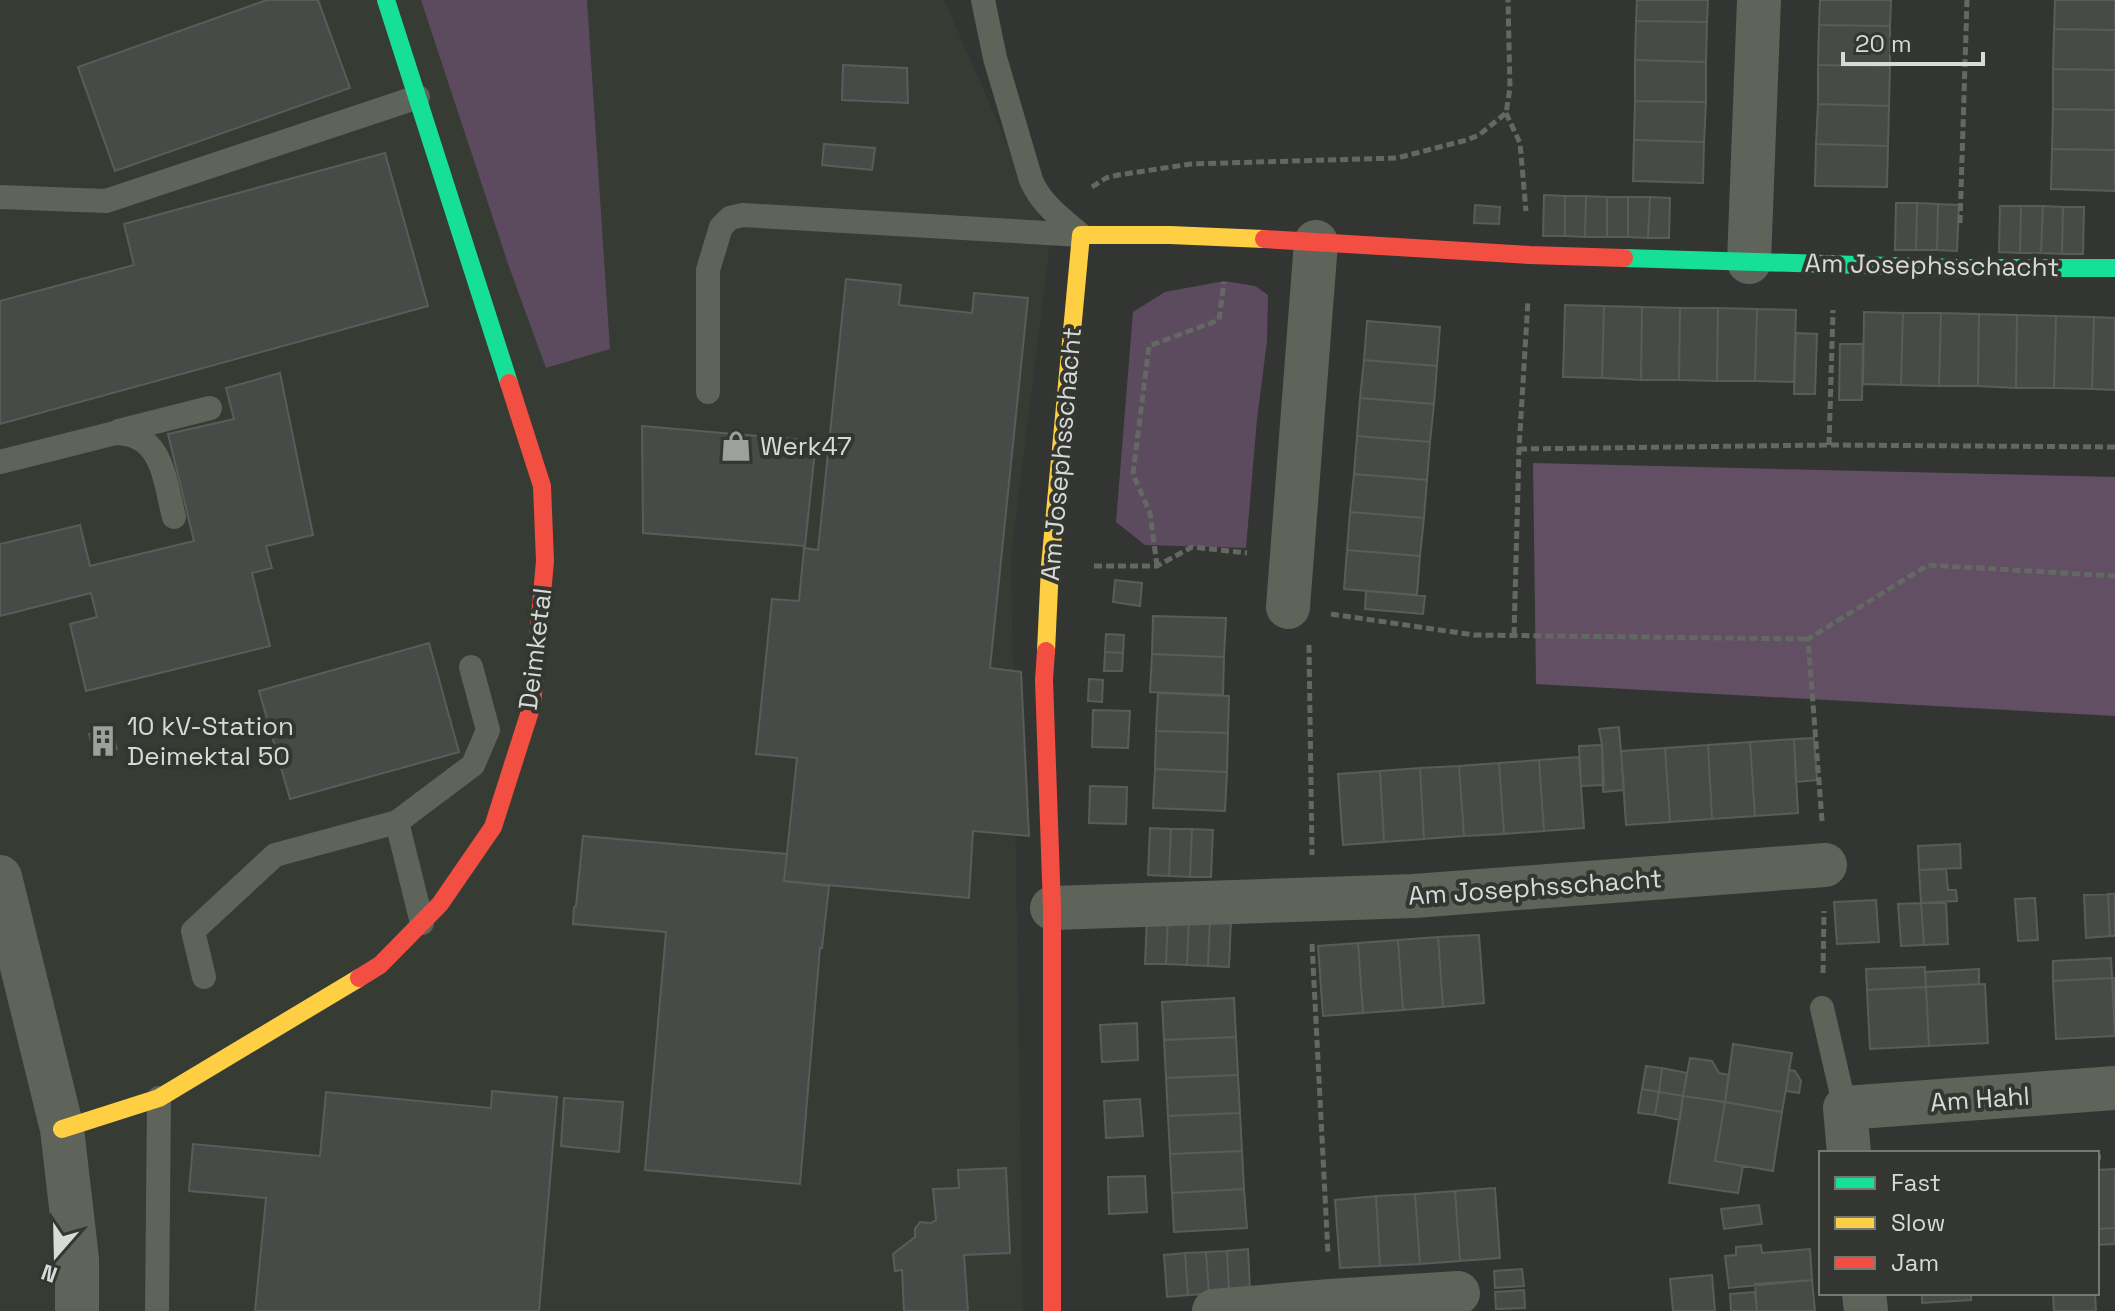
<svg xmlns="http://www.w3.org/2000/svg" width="2115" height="1311" font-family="'Space Grotesk',sans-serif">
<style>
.built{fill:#363c33}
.green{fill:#5c4b5e}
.forest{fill:#624f64}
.building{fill:#484a48;stroke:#5a5c5a;stroke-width:2}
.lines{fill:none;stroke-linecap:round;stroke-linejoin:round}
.path{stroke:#646862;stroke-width:5;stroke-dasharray:8 4;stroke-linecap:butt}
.lane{stroke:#5e645a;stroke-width:24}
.street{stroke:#5e645a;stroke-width:44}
.fast{stroke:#16e098;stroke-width:18}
.slow{stroke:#ffcf43;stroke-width:18}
.jam{stroke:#f24e42;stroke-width:18}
.labels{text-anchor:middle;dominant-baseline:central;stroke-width:8;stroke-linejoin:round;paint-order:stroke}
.street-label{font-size:26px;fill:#d8dad7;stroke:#333631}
.poi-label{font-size:26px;fill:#d8dad7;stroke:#333631;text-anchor:start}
</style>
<rect width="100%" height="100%" fill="#333532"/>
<!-- built -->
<path class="built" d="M0,0H421L508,264L547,368L610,349L587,0H944L1050,241L1011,555L1023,1311H0Z"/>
<!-- green -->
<path class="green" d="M421,0H587L610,349L546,368L508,264Z
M1224,281L1255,286L1268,295L1267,341L1257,419L1246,548L1145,545L1116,522L1133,312L1165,292Z"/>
<!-- forest -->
<path class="forest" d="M1533,463L2115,477V716L1536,684Z"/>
<!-- building -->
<path class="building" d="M267,0H318L350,88L115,171L78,67Z
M1637,0H1708L1707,22L1636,21Z
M1820,0H1891L1890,26L1819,25Z
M2055,0H2115V30L2054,29Z
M1636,21L1707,22L1706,62L1635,60Z
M1819,25L1890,26V66L1818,65Z
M2054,29L2115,30V70L2053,69Z
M1635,60L1706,62V102L1635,101Z
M843,65L907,68L908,103L842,100Z
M1818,65L1890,66L1889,106L1818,104Z
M2053,69L2115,70V110L2053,109Z
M1635,101L1706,102L1704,142L1634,140Z
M1818,104L1889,106L1888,146L1816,144Z
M2053,109L2115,110V150L2052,149Z
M1634,140L1704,142L1703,183L1633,181Z
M824,144L875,148L872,170L822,165Z
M1816,144L1888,146L1887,187L1815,186Z
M2052,149L2115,150V191L2051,189Z
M385,153L428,306L0,424V301L134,265L124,224Z
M1544,195L1565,196V236H1543Z
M1565,196H1586L1585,237L1565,236Z
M1586,196L1607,197V237H1585Z
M1607,197H1628V237H1607Z
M1628,197H1650L1648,238L1628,237Z
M1650,197L1670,198L1669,238H1648Z
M1896,203H1917L1916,250H1895Z
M1917,203L1938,204L1937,250H1916Z
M1938,204L1959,205L1957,251L1937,250Z
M1475,205L1500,207L1499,224L1474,223Z
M2000,206H2021L2020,253L1999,252Z
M2021,206H2043L2041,253H2020Z
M2043,206L2063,207L2062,254L2041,253Z
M2063,207H2084L2083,254H2062Z
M846,279L901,285L899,305L972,313L974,293L1028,298L990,668L1021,672L1029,836L973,831L969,898L784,881L797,758L756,754L772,599L799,601L804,548L818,550Z
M1565,305L1604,306L1602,378L1563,377Z
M1604,306L1642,307L1641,380L1602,378Z
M1642,307L1680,308L1679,380H1641Z
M1680,308H1718L1717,381L1679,380Z
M1718,308L1757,309L1755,381H1717Z
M1757,309L1796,310L1794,382L1755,381Z
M1864,312L1903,313L1901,385L1863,384Z
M1903,313H1941L1939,386L1901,385Z
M1941,313L1979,314L1978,386H1939Z
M1979,314L2017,315L2016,388L1978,386Z
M2017,315L2056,316L2054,388H2016Z
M2056,316L2094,317L2092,389L2054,388Z
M2094,317L2115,318V390L2092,389Z
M1367,321L1440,327L1437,366L1364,360Z
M1796,333L1817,334L1815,394H1794Z
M1840,344H1863L1862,400H1839Z
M1364,360L1437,366L1434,404L1360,398Z
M280,373L313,535L266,546L272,568L252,573L270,646L86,691L70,624L97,617L91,593L0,616V544L80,525L90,566L194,541L168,434L234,419L226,388Z
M1360,398L1434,404L1430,442L1357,436Z
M642,426L816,441L805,546L643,533Z
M1357,436L1430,442L1427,480L1354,474Z
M1354,474L1427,480L1424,518L1350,512Z
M1350,512L1424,518L1420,556L1347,550Z
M1347,550L1420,556L1417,595L1344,589Z
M1115,580L1142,583L1140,606L1113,602Z
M1366,591L1425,596L1423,614L1365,609Z
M1153,616L1226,618L1224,657L1152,654Z
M1106,634L1124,635L1123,653L1105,652Z
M429,643L459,752L290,799L259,691Z
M1105,652L1123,653L1122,671H1104Z
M1152,654L1224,657L1223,695L1150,692Z
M1089,679L1103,680L1102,702L1088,701Z
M1158,693L1229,696L1228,733L1156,731Z
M1093,710L1130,711L1128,748L1092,747Z
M1619,727L1624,790L1603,792L1602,745L1599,729Z
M111,728L117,749L95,755L89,734Z
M1156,731L1228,733L1227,772L1155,769Z
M1814,738L1817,780L1796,782L1794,739Z
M1794,739L1798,813L1755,816L1750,742Z
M1750,742L1755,816L1712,819L1708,745Z
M1602,745L1604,785L1581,786L1579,746Z
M1708,745L1712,819L1670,822L1665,748Z
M1665,748L1670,822L1626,825L1621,751Z
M1579,757L1584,828L1544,831L1539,760Z
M1539,760L1544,831L1504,834L1499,763Z
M1499,763L1504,834L1464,836L1459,766Z
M1459,766L1464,836L1424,839L1420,768Z
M1420,768L1424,839L1384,842L1380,771Z
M1155,769L1227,772L1225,811L1153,808Z
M1380,771L1384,842L1343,845L1338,774Z
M1090,786L1127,787L1126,824L1089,823Z
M1150,828L1171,829L1169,876L1148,875Z
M1171,829H1192L1190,877L1169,876Z
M1192,829L1213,830L1211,877H1190Z
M583,836L787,854L784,881L829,886L822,948H820L800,1184L645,1170L666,932L573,924L574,907L576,906Z
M1960,844L1961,868L1919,870L1918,846Z
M1946,869L1948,890H1956L1957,901L1921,903L1919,870Z
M2108,894H2115V936H2110Z
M2108,894L2110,936L2086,938L2084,895Z
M2035,898L2038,940L2018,941L2015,899Z
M1876,900L1879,942L1837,944L1834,902Z
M1921,903H1946L1948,944L1924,945Z
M1921,903L1924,945L1901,946L1898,904Z
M1147,917L1168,918L1166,964H1145Z
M1168,918H1189L1187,965L1166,964Z
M1189,918L1210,919L1208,966L1187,965Z
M1210,919L1231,920L1229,967L1208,966Z
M1479,935L1484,1003L1443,1007L1438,937Z
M1438,937L1443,1007L1403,1010L1398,940Z
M1398,940L1403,1010L1363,1013L1358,943Z
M1358,943L1363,1013L1323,1016L1318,946Z
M2111,958L2112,978L2053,981V961Z
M1925,967L1926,987L1867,990L1866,969Z
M1979,969V984L1926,987L1925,972Z
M2112,978L2115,1036L2056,1039L2053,981Z
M2112,978H2115V1036Z
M1985,984L1988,1043L1929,1046L1926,987Z
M1926,987L1929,1046L1870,1049L1867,990Z
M1234,998L1236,1037L1164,1040L1162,1002Z
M1137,1023L1138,1060L1102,1062L1100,1025Z
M1236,1037L1238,1075L1166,1078L1164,1040Z
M1733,1044L1792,1053L1782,1112L1725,1102Z
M1690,1058L1712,1061L1719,1073L1729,1075L1725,1102L1683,1096Z
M1646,1066L1662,1068L1659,1092L1642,1089Z
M1662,1068L1687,1073L1683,1096L1659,1092Z
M1789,1070L1795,1071L1801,1081L1799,1093L1786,1091Z
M1238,1075L1240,1113L1168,1116L1166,1078Z
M1642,1089L1659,1092L1655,1115L1638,1113Z
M492,1091L557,1097L539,1311H255L266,1198L189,1191L193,1144L320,1156L326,1092L491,1108Z
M1659,1092L1683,1096L1680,1120L1655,1115Z
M1683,1096L1725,1102L1715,1161L1743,1166L1738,1193L1669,1183Z
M564,1098L623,1102L619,1152L561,1146Z
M1140,1099L1143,1136L1106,1138L1104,1101Z
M1725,1102L1782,1112L1773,1171L1715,1161Z
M1240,1113L1242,1151L1170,1154L1168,1116Z
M1242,1151L1244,1189L1172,1193L1170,1154Z
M1006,1168L1010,1253L964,1255L968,1311H904L902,1270L895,1271L893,1254L915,1237V1229L920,1222L931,1223L936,1220L933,1189L959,1188L958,1170Z
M2115,1169V1228L2097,1229V1170Z
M1145,1176L1147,1212L1109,1214L1108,1177Z
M1495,1188L1500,1258L1460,1261L1455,1191Z
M1244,1189L1247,1228L1174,1232L1172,1193Z
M1455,1191L1460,1261L1420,1264L1415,1194Z
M1415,1194L1420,1264L1380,1266L1376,1196Z
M1376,1196L1380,1266L1340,1268L1335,1200Z
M1759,1205L1762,1224L1724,1229L1721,1209Z
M2115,1228V1244L2097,1245V1229Z
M1761,1245L1762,1253L1810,1249L1812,1280L1729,1288L1725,1256L1736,1255V1247Z
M1248,1249L1250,1291L1229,1292L1227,1251Z
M1227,1251L1229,1292L1209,1294L1206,1252Z
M1206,1252L1209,1294L1188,1295L1185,1253Z
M1185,1253L1188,1295L1167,1297L1164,1255Z
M1522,1269L1524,1286L1495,1288L1494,1271Z
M1712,1275L1715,1311H1673L1670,1279Z
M1812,1280L1815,1311H1757L1755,1284Z
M1524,1290L1525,1308L1496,1309L1495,1292Z
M1755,1292L1757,1311H1731L1730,1294Z
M1922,1293H1971V1300L1922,1303Z
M2053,1293H2095L2096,1311H2054Z"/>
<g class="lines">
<!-- path -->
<path class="path" d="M1506,113L1520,143L1526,211
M1092,187L1106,178L1118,175L1191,164L1397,158L1467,140L1479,135L1506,113L1510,88L1508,0
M1960,223L1967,0
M1829,445L1833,310
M1519,449L1829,445L2115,447
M1094,566H1157L1192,547L1247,553
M1157,566L1150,513L1133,474L1149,346L1219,320L1224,282
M1331,614L1474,635L1808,639
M1514,635L1519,449L1528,300
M1309,645L1312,855
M1822,821L1808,639L1928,565L2115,576
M1312,944L1328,1254
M1823,973L1824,911
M2097,1157H2101"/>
<!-- lane -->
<path class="lane" d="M983,0L995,58L1031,180C1041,204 1061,218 1081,235
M0,197L106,201L418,97
M708,392V270L721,227L730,218L743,215L1081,235
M119,431L210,408
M0,462L115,433C163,433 164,479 174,517
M422,923L397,822L473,765L488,730L471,667
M204,977L193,931L275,855L397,822
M1822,1008L1845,1108
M157,1311L159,1098"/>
<!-- street -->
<path class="street" d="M1749,262L1759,0
M1288,607L1316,242
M0,877L62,1129L77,1259V1311
M1052,908L1414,896L1825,865
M1849,1153L1845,1108L2115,1088
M1864,1293L1866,1311
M1214,1311L1330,1301L1458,1293"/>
<!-- fast -->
<path class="fast" d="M386,0L509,383
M1624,258L1958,268H2115"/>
<!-- slow -->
<path class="slow" d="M1046,651L1050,566L1081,235H1170L1264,239
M62,1129L159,1098L359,978"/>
<!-- jam -->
<path class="jam" d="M1264,239L1530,255L1624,258
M1046,651L1044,680L1052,908V1311
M359,978L380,965L440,904L493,827L532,705L545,561L542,486L509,383"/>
</g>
<!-- icons -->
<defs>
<symbol id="shop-bare" viewBox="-9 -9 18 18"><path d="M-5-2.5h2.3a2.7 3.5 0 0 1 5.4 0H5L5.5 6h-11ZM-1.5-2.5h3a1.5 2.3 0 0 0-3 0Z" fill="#9ea09d" stroke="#333631" stroke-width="2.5" paint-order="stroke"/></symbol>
<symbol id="building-bare" viewBox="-9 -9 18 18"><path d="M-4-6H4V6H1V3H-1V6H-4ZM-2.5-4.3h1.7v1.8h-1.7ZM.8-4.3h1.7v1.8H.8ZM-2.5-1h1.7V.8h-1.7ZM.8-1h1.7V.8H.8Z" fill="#9ea09d" stroke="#333631" stroke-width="2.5" paint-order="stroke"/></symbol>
</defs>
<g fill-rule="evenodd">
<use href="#shop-bare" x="714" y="424" width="44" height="44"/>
<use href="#building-bare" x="81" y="719" width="44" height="44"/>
</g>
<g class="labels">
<!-- street labels -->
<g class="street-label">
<text transform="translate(1932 265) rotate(1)">Am Josephsschacht</text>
<text transform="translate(1061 454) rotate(-85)">Am Josephsschacht</text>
<text transform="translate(535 649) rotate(-83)">Deimketal</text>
<text transform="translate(1535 887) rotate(-4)">Am Josephsschacht</text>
<text transform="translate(1980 1099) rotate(-4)">Am Hahl</text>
</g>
<!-- poi labels -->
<g class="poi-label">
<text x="760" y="446">Werk47</text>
<text x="127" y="726">10 kV-Station<tspan x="127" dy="30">Deimektal 50</tspan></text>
</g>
</g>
<!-- legend -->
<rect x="1819" y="1151" width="280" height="144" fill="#333631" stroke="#757873" stroke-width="2"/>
<rect x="1835" y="1177" width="40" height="12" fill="#16e098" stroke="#757873" stroke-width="2"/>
<text x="1891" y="1191" font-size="24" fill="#d8dad7">Fast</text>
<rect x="1835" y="1217" width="40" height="12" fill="#ffcf43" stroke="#757873" stroke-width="2"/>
<text x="1891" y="1231" font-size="24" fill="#d8dad7">Slow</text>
<rect x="1835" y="1257" width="40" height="12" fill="#f24e42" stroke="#757873" stroke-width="2"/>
<text x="1891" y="1271" font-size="24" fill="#d8dad7">Jam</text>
<!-- north arrow -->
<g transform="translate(56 1255) rotate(200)" stroke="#333631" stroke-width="6" paint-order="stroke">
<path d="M0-6L14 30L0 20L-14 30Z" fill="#d8dad7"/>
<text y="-12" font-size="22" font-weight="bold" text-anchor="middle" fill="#d8dad7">N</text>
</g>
<!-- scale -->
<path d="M1843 52v12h140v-12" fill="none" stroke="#d8dad7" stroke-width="4"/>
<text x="1855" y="52" font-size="24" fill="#d8dad7" stroke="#333631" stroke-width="6" paint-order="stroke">20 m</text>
</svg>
